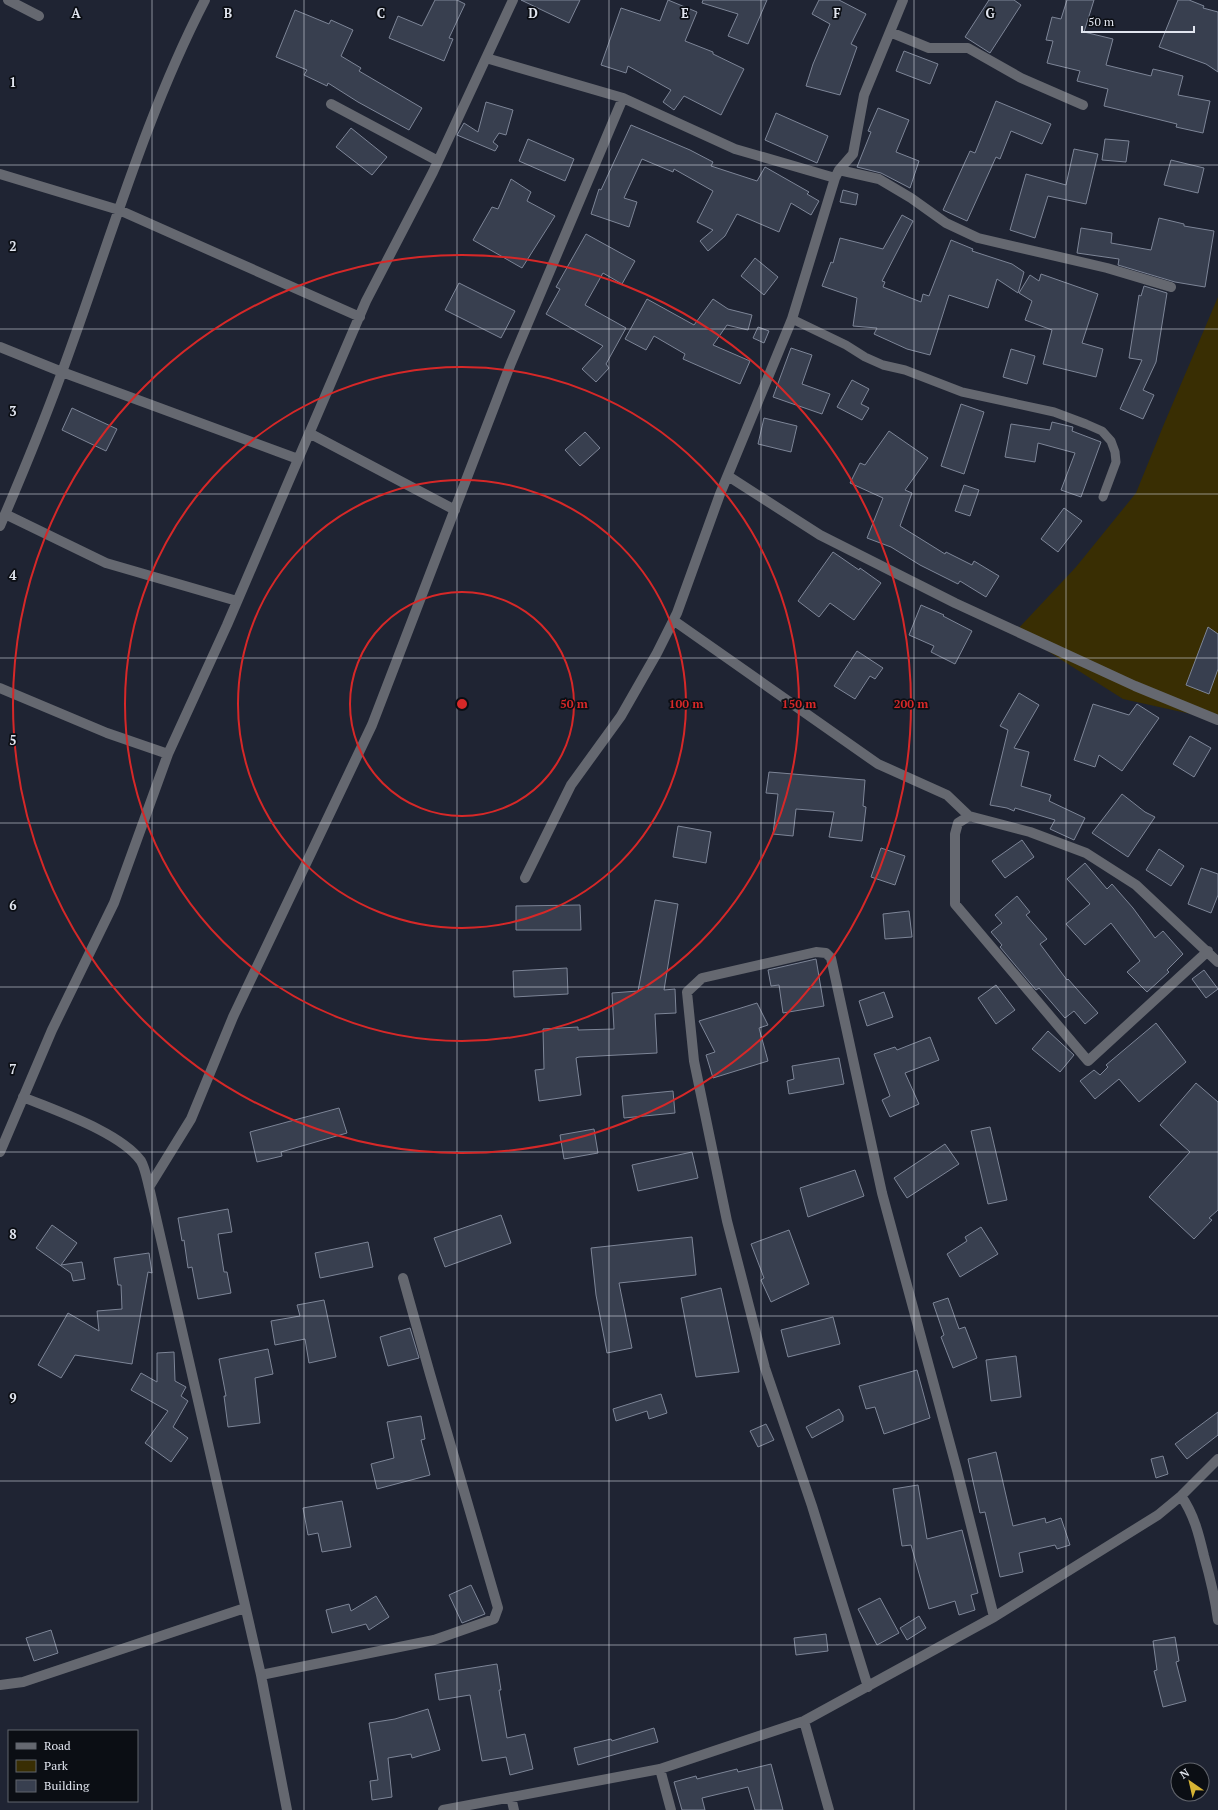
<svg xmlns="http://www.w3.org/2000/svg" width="1218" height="1810" font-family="'PT Serif',serif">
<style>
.green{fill:#392e03}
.building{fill:#383f4f;stroke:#7d8597}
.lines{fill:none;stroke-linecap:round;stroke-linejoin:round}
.service{stroke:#656870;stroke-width:9}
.minor{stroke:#656870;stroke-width:10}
.grid{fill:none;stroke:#e1e5ef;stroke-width:1;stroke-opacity:0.55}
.ring{fill:none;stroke:#d62828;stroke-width:2}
.grid-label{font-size:13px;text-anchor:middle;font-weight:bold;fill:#e1e5ef;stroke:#0b0e14;stroke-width:3.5;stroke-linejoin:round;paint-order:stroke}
.centre{fill:#d62828;stroke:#0b0e14;stroke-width:2}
.ring-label{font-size:12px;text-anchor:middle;font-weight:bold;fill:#d62828;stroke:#0b0e14;stroke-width:3.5;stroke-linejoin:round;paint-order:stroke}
</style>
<rect width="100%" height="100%" fill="#1f2433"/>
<!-- green -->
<path class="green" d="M1218,297V720L1123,699L1016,631L1076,567L1136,493L1164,424Z"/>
<!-- building -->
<path class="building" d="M435,0H457L465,4L449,38L453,39L444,61L389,38L398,16L422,26Z
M521,0H580L569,23Z
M668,0L697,12L685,41L713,52V54L744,69L721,115L684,96L674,110L663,102L671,90L628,66L626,73L601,65L621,8L660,21Z
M703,0H767L748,44L728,36L738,14L702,3Z
M819,0H839L866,14L851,44L857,47L840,95L806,86L813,64L830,24L812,14Z
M989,0H1014L1021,5L990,53L965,37Z
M1067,0H1094L1084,32L1113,39L1106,65L1151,76L1153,69L1183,76L1178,95L1210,101L1203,133L1176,127L1177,124L1104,106L1108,89L1077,81L1080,71L1047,63L1053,41L1046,40L1052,17L1061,19Z
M1178,0H1189L1204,6L1203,8L1218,12V72L1206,64L1159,47Z
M295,10L329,24L331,20L353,30L341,56L361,68L359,71L422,108L409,130L358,102L328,83L327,86L304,75L307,70L276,57Z
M904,51L938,64L930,84L896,71Z
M996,101L1051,124L1042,144L1011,131L1000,159L996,157L967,221L943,210L970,151L975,153Z
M486,102L513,110L506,135L499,133L493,142L498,146L495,151L457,135L464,123L478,132Z
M878,108L909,120L896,152L919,161L910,188L881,173L857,167L871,132L868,131Z
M776,113L828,136L817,163L765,140Z
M631,125L690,150L713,162L711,166L757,181L765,167L809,192L807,194L819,201L811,215L791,203L779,232L737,214L725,236L708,251L700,241L713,230L697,222L713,191L674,169L673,172L642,159L624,198L637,202L629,227L591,214L599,189L601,190Z
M351,128L387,157L372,175L336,147Z
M528,139L574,159L565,181L519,161Z
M1105,139L1129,141L1126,162L1102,160Z
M1074,149L1098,154L1086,204L1048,196L1035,238L1010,230L1026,174L1066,185Z
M1171,160L1204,168L1198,193L1164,185Z
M511,179L531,192L527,201L555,216L522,268L473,240L492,207L498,209Z
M843,190L858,194L856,205L840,202Z
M902,215L913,221L882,281L885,282L883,287L921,302L923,294L929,296L951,240L973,249L972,251L1012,264L1024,272L1018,293L997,279L988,308L949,295L930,355L907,349L874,334L877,328L853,326L857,298L822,286L831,262L833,263L840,238L883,249Z
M1159,218L1184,224V226L1214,231L1205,287L1175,282L1118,265L1119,259L1077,253L1081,228L1112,233L1111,243L1151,250Z
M586,234L635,261L622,284L603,273L585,305L626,328L606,364L609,368L596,382L582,369L603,346L546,314L560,289L556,287Z
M755,258L778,277L764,295L741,276Z
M1041,274L1098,294L1082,343L1103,349L1096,377L1043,364L1052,330L1025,320L1032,301L1019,293L1030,275L1039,281Z
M459,283L515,311L501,338L445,310Z
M1144,286L1167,293L1156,362L1143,390L1154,395L1143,419L1120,409L1142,360L1129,358L1139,295L1141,296Z
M647,299L694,325L713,299L728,309L752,315L748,330L727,325L713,345L750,361L740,384L683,359L685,354L654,336L646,350L625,339Z
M758,327L769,331L764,343L753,338Z
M791,348L812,355L802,384L830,394L822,414L773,397Z
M1011,349L1035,356L1027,384L1003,377Z
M852,380L869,389L861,404L869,408L862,420L837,407Z
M961,404L984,412L964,474L941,466Z
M72,408L117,429L106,451L62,430Z
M764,418L797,426L791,452L758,444Z
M1052,422L1073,427L1072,431L1101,442L1081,497L1061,490L1075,453L1038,443L1035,462L1005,457L1011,424L1050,430Z
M889,431L928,458L905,490L912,493L900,526L945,554L946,552L972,565L974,561L999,576L986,597L960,581L958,584L920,565L891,547L867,538L883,498L850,483L860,463L865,465Z
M585,432L600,448L580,466L565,450Z
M964,485L979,490L970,516L955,511Z
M1064,508L1082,521L1058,552L1041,539Z
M833,552L859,570L860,568L881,583L854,620L830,603L819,617L798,601Z
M921,605L944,615L943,616L972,631L955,664L931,652L934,646L909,635Z
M1208,627L1218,634V669L1209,694L1186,685Z
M857,651L883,668L875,679L870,676L855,699L834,686Z
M1019,693L1039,705L1014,748L1029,752L1021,786L1051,795L1049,801L1085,818L1074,840L1050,829L1055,820L1015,808L1014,811L1007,808L990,805L1008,730L1000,726Z
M1093,704L1129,715L1137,704L1159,718L1122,771L1099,755L1095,767L1074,760Z
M1190,736L1211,748L1194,777L1173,764Z
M769,772L865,780L863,806L866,807L862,841L829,837L834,812L796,809L793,836L773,834L778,794L766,793Z
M1122,794L1145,812L1155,817L1128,857L1092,833Z
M678,826L711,832L706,863L673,857Z
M1022,840L1034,857L1005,878L992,861Z
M881,848L905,856L895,885L871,877Z
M1159,849L1184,866L1171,886L1146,870Z
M1085,863L1107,889L1112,884L1133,908L1155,938L1163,931L1183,954L1167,970L1169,972L1147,992L1127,972L1140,961L1111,923L1085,945L1066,924L1090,904L1067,879Z
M1201,868L1218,874V895L1211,913L1188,904Z
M1017,896L1030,912L1026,915L1047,939L1040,944L1067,980L1068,979L1098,1013L1085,1024L1074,1011L1065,1018L1039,988L1036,990L1000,947L1002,945L991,932L1002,923L995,915Z
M655,900L678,904L664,990L675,989L676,1013L655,1014L657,1053L579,1057L576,1058L581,1095L539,1101L535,1070L544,1069L543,1029L578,1027V1030L614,1029L612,993L638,991Z
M580,905L581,930H516V906Z
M909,911L912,937L885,939L883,914Z
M816,959L824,1006L783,1013L779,985L771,986L768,970Z
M567,968L568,994L514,997L513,971Z
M1204,970L1218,989L1206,998L1192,979Z
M996,985L1015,1010L996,1024L978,998Z
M884,992L893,1017L867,1026L859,1001Z
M757,1003L768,1025L759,1028L768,1061L713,1078L706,1055L715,1052L699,1021Z
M1156,1023L1186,1062L1139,1102L1119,1079L1095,1099L1080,1081L1094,1070L1100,1075L1108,1067L1106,1065Z
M1048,1031L1074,1055L1060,1072L1032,1049Z
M930,1037L939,1060L905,1073L919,1104L890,1117L882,1100L890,1096L874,1054L895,1047L897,1050Z
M839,1058L844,1084L789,1094L787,1081L794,1079L792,1066Z
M1196,1083L1218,1102V1210L1209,1218L1212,1220L1194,1239L1149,1197L1190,1152L1160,1125Z
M673,1091L675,1113L624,1118L622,1096Z
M339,1108L347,1133L281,1152L282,1156L257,1162L250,1132Z
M990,1127L1007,1200L988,1204L971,1131Z
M594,1129L598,1153L564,1159L560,1135Z
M945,1144L959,1164L907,1198L894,1178Z
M692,1152L698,1178L638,1191L632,1165Z
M855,1170L864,1196L808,1217L800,1188Z
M228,1209L232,1232L218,1234L224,1272H227L231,1293L198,1299L192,1267L188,1268L184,1240L182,1241L178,1218Z
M501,1215L511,1243L445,1267L434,1238Z
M52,1225L77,1243L61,1265L82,1262L85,1279L73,1281L71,1273L36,1248Z
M981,1227L998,1254L960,1277L947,1254L967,1241L965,1237Z
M789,1230L809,1284L771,1302L761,1280L764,1278L751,1244Z
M692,1237L696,1275L619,1283L632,1348L607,1353L596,1295L591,1248Z
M368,1242L373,1267L320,1278L315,1253Z
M149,1253L152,1273L148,1272L132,1364L75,1355L61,1378L38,1365L68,1313L99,1331L97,1311L122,1309L121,1285H118L114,1258Z
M721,1288L739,1372L696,1377L681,1298Z
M948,1298L959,1329L965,1327L977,1358L953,1368L941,1337L944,1335L933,1303Z
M324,1300L336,1357L309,1363L305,1339L275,1345L271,1321L300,1316L297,1305Z
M833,1317L840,1344L788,1357L781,1330Z
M410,1328L419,1358L388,1366L380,1337Z
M268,1349L273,1374L255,1378L260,1423L228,1427L224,1396H226L219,1359Z
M174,1352L175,1381L186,1387L181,1396L188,1401L173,1427L188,1438L171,1462L145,1443L168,1411L131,1390L141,1373L157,1382V1353Z
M1016,1356L1021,1397L991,1401L986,1360Z
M917,1370L930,1418L884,1434L875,1407L866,1409L859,1386Z
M661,1394L667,1413L649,1419L647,1411L616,1421L613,1409Z
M839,1409L843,1416V1421L812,1438L806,1427Z
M1218,1412V1435L1187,1459L1175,1444Z
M421,1416L425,1439L421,1440L430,1475L377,1489L371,1464L394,1458L387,1422Z
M766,1424L774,1440L758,1447L750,1431Z
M996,1452L1013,1526L1045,1518L1046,1523L1061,1518L1070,1545L1057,1549L1055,1545L1019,1553L1023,1572L1000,1577L985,1512L980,1513L968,1459Z
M1163,1456L1168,1474L1156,1478L1151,1459Z
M918,1485L927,1539L962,1530L978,1593L971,1595L975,1610L959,1615L955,1601L929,1609L911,1545L902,1546L893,1489Z
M342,1501L351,1547L322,1552L318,1533L308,1535L303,1508Z
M471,1585L485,1614L462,1623L449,1595Z
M376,1596L389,1617L369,1630L366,1624L332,1633L326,1610L349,1604L351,1611Z
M880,1598L899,1633L877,1645L858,1609Z
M919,1616L926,1628L907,1640L900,1628Z
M51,1630L58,1653L34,1661L26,1638Z
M826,1634L828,1651L796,1655L794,1638Z
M1175,1637L1179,1661L1176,1662L1186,1701L1163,1707L1154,1671L1157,1670L1153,1641Z
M497,1664L501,1690H499L507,1738L525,1734L533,1769L510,1775L506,1757L482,1761L470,1695L439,1700L435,1674Z
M428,1709L440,1750L412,1758L411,1754L388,1758L392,1797L372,1800L370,1781L378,1780L369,1723L395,1719Z
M654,1728L658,1742L578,1765L574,1748L611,1739L612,1741Z
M771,1764L783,1810H755L748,1787L702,1798L705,1810H682L674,1782L696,1776L697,1779L737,1769L738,1772Z"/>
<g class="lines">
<!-- service -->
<path class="service" d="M792,319L846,345L865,357L883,365L905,370L962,392L1054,412L1086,424L1102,431L1111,441L1115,452L1116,462L1103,497"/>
<!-- minor -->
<path class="minor" d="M8,0L39,16
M890,32L929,48H968L1021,78L1083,105
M486,58L623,98L735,149L835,178
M331,104L438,161
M839,170L879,179L911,198L946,223L978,238L1107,268L1171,287
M0,174L119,210L360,317
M0,347L62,372L298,459
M309,433L455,510
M728,476L820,535L955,603L1135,686L1218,720
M5,514L106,563L237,601
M0,526C22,475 43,424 62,372C108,248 144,118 205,0
M673,620L878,764L947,795L969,816L958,823L955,834V904L1088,1061L1208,951
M0,688L107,733L168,754
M969,816L1030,832L1086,853L1136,885L1218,962
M525,878L571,785L621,716L657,653L677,613L720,494L792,319L835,178L839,170L853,154L864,95L903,0
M23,1097C56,1111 120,1132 141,1161C145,1168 147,1179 149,1187L261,1675L287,1810
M0,1152L52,1030L114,903L168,754L227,625L366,301L433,172L513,0
M149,1187L191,1119L233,1017L372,725L511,363L623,98
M1181,1496C1194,1514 1199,1535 1204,1556C1210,1577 1215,1598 1218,1620
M261,1675L434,1640L494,1619L498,1608L430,1374L403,1278
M0,1685L23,1682L245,1608
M868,1687L812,1506L765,1368L727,1221L694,1061L687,992L702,978L816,952L826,953L831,958L882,1193L957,1470L994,1617
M804,1721L829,1810
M660,1769L671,1810
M511,1797L514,1810
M443,1810L660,1769L804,1721L994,1617L1158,1515L1181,1496L1218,1459"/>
</g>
<!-- grid -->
<path class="grid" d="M152,0V1810M304,0V1810M457,0V1810M609,0V1810M761,0V1810M914,0V1810M1066,0V1810M0,165H1218M0,329H1218M0,494H1218M0,658H1218M0,823H1218M0,987H1218M0,1152H1218M0,1316H1218M0,1481H1218M0,1645H1218"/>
<!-- distance rings -->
<g class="ring">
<circle cx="462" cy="704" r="112"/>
<circle cx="462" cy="704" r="224"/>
<circle cx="462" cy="704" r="337"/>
<circle cx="462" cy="704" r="449"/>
</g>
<g class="grid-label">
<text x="76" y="18">A</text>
<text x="228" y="18">B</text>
<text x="381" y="18">C</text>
<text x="533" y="18">D</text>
<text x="685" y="18">E</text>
<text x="837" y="18">F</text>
<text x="990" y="18">G</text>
<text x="13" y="87">1</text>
<text x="13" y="251">2</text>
<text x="13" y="416">3</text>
<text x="13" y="580">4</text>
<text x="13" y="745">5</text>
<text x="13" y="910">6</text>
<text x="13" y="1074">7</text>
<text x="13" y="1239">8</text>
<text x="13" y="1403">9</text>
</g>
<circle cx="462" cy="704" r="6" class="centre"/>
<g class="ring-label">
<text x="574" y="708">50 m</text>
<text x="686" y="708">100 m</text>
<text x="799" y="708">150 m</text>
<text x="911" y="708">200 m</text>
</g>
<!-- legend -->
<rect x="8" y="1730" width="130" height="72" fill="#0b0e14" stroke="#61646c"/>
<rect x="16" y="1743" width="20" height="6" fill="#656870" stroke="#61646c"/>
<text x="44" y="1750" font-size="12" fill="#e1e5ef">Road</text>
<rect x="16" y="1760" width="20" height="12" fill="#392e03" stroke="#61646c"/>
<text x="44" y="1770" font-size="12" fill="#e1e5ef">Park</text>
<rect x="16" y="1780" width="20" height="12" fill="#383f4f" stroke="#61646c"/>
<text x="44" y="1790" font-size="12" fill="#e1e5ef">Building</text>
<!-- north arrow -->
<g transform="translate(1190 1782) rotate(326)"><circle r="19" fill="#0b0e14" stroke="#61646c"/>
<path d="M0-3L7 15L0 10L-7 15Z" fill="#d7b434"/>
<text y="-6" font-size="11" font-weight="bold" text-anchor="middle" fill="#e1e5ef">N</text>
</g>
<!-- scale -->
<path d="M1082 26v6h112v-6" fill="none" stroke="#e1e5ef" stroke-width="2"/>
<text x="1088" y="26" font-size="12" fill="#e1e5ef" stroke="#0b0e14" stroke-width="3" paint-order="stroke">50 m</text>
</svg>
